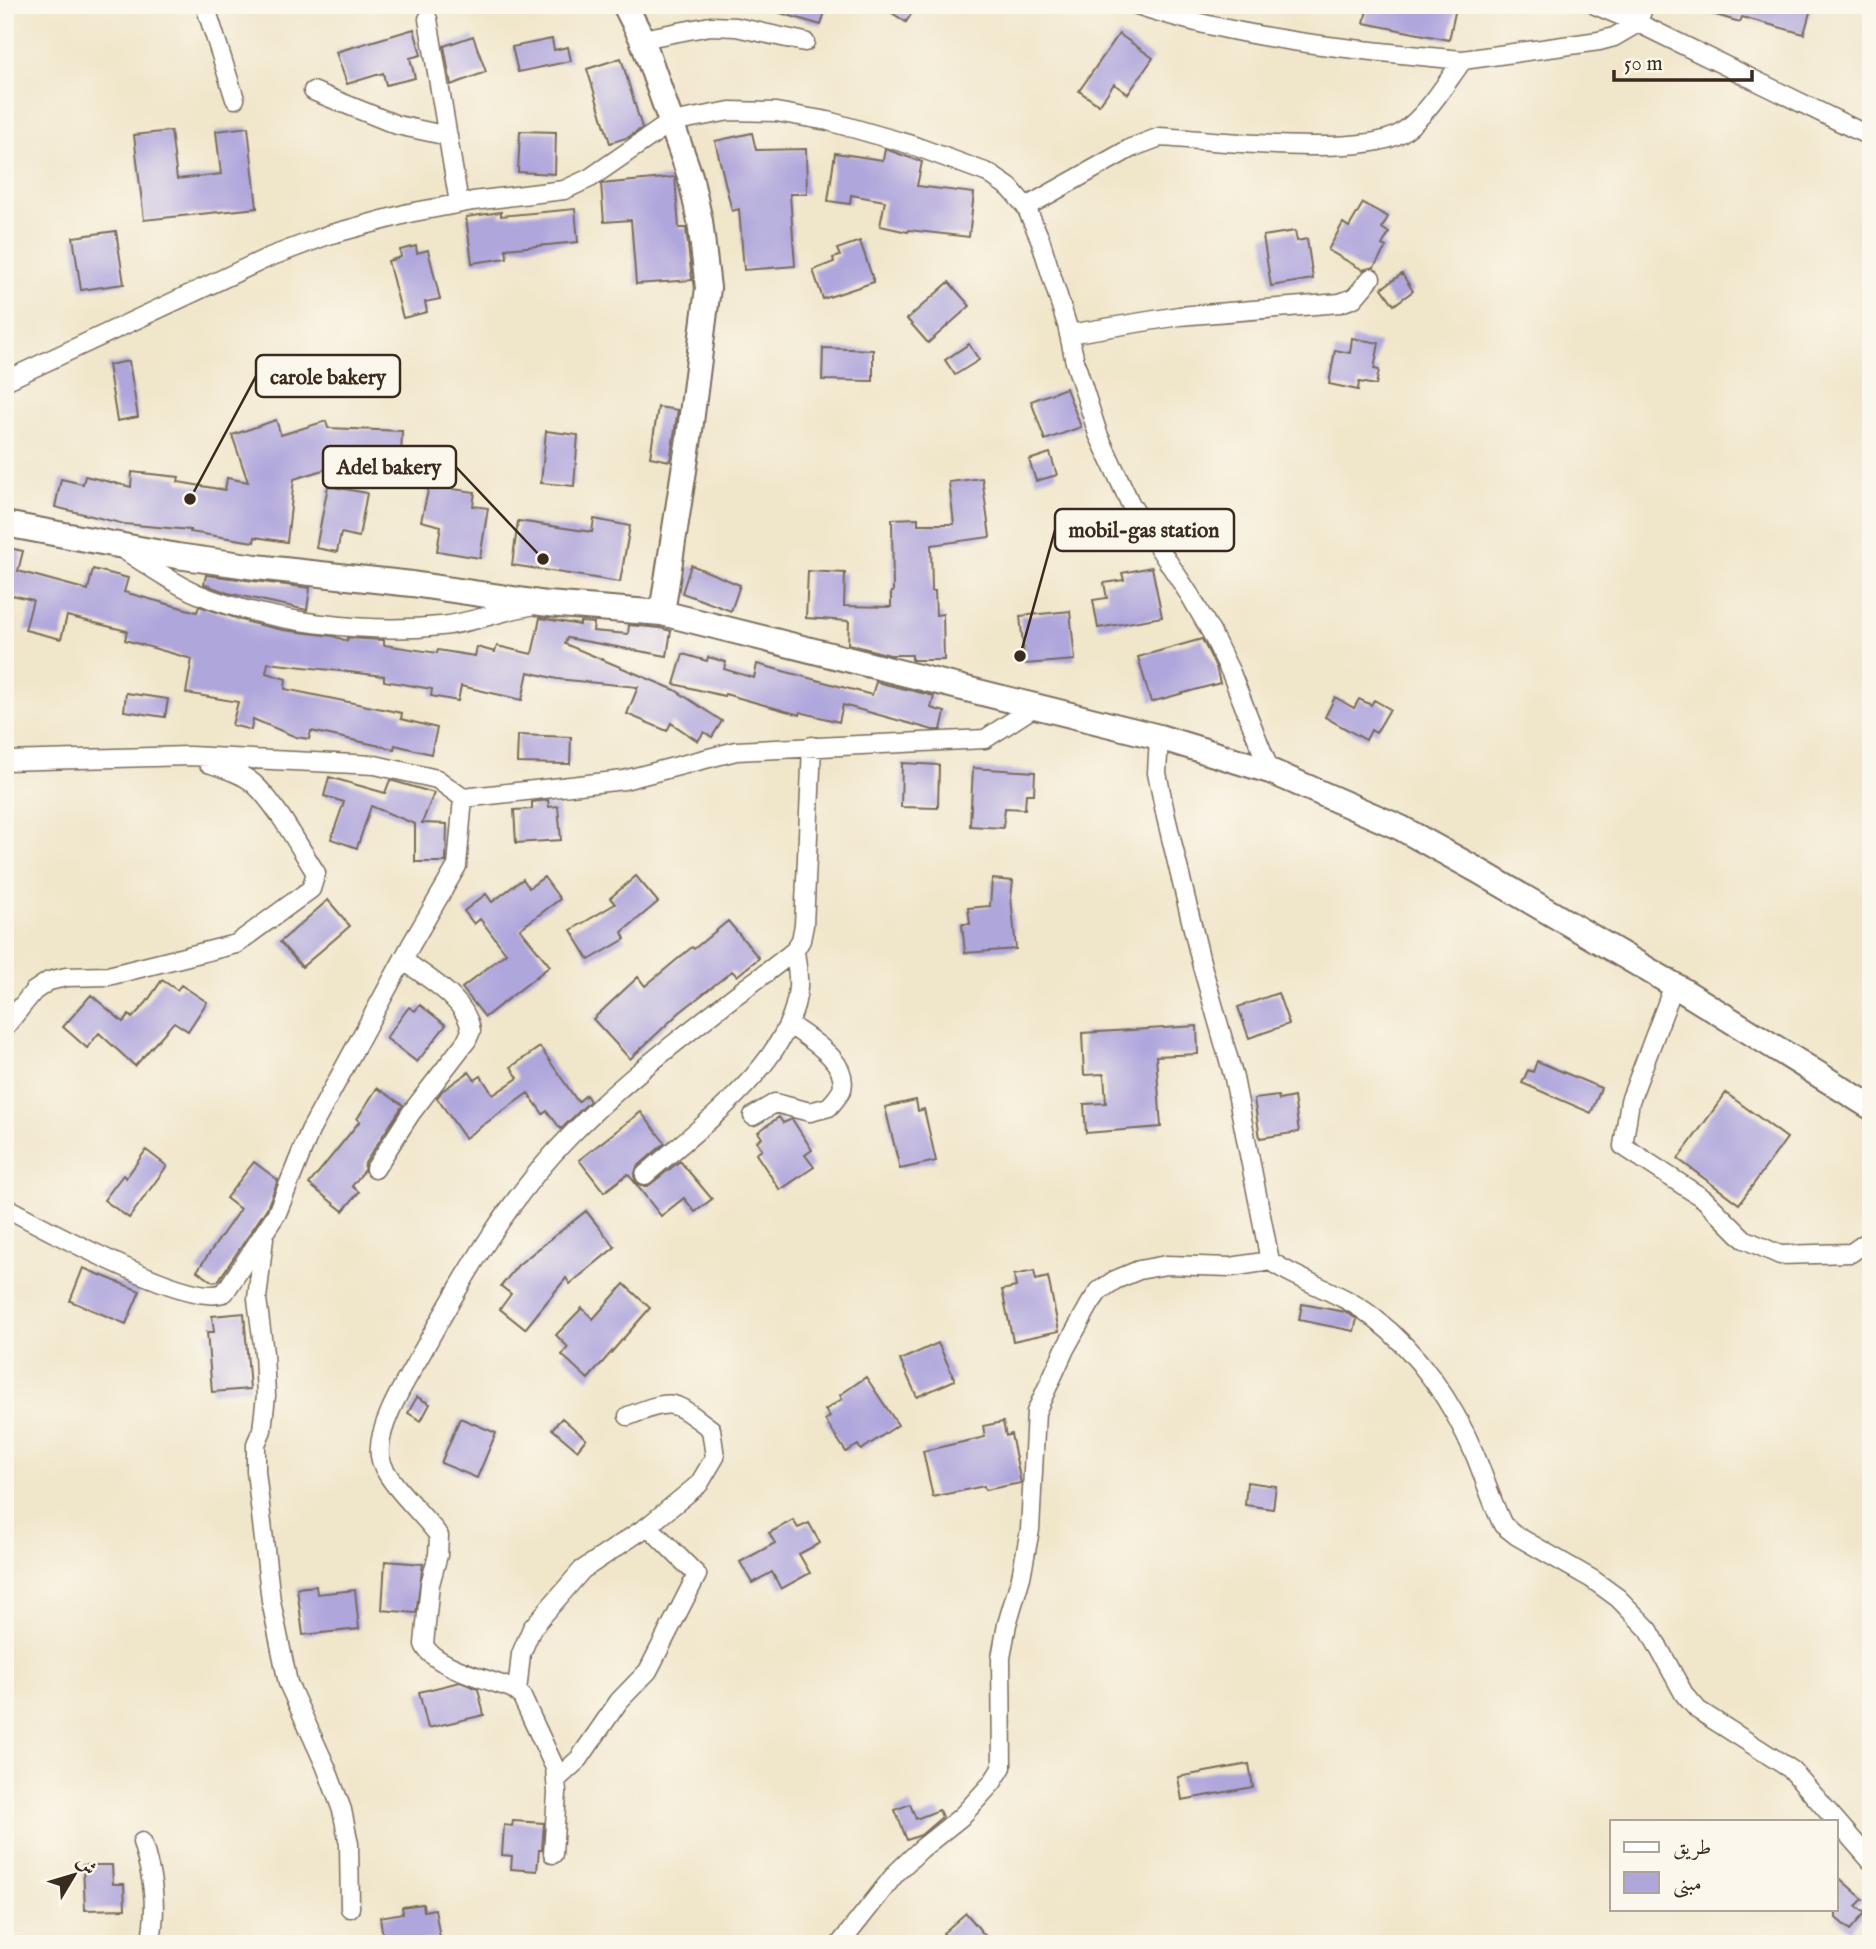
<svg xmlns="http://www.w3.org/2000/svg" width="1876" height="1949" font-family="'IM FELL English',Amiri,serif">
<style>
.building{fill:#afa6dc}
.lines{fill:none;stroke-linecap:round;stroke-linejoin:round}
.street-casing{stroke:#7a6c5a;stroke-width:21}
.secondary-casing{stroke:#7a6c5a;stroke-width:28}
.street{stroke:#fff;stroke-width:18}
.secondary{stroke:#fff;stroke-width:24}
.leader{fill:none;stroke:#3b2a1e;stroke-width:2.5}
.callout-dot{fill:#3b2a1e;stroke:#fbf7ec;stroke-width:2.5}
.callout{fill:#fbf7ec;stroke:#3b2a1e;stroke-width:2.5}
.callout-label{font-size:21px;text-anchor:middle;font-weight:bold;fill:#3b2a1e}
</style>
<rect width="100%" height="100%" fill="#fbf7ec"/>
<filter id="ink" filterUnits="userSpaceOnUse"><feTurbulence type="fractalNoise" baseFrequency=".0143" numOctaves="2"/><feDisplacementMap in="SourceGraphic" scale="14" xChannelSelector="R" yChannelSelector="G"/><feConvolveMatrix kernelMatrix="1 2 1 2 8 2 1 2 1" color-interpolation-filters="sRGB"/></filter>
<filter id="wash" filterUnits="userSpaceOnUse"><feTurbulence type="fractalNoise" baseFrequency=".00686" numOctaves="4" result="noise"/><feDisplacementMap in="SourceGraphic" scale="28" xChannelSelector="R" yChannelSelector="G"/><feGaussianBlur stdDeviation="1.57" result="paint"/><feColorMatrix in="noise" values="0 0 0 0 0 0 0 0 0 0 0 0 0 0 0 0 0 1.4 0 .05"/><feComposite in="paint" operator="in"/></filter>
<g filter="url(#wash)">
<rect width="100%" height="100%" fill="#f0e6ca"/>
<g id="blocks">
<!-- building -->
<path class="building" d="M768,5H827L821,25L767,9Z
M880,5H917L906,22Z
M1368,5H1444L1456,8L1449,40L1364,23Z
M1695,5H1812L1804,34L1742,17L1740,22L1695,9Z
M414,29L421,55L410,58L415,78L386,85L383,73L347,84L336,52Z
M1119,34L1153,58L1128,94L1114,84L1099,105L1079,91Z
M473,36L486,72L451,85L444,46Z
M552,39L554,50L568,47L571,61L518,72L512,47Z
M621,58L642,128L629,137L610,143L587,69Z
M248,127L257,208L144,220L134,135L171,131L177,179L221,174L216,131Z
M520,131L556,132L555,174L518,172Z
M752,133L756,150L806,149L807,194H790L795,266L744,270L739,209L732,211L715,141Z
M885,149L922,162L917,186L974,193L969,237L909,230L908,232L880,226L885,201L851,195L850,204L828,201L835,153L883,160Z
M675,177L679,228H686L692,280L636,284L631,220L604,222L601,184Z
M1363,203L1388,217L1382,228L1389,233L1382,245L1386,247L1374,267L1363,270L1328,250L1343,223L1349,227Z
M575,209L578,242L506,249L507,258L472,263L466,217L501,212V216Z
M116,231L124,284L81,290L73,237Z
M1295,231L1297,241L1307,239L1313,279L1271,286L1263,236Z
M860,241L874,282L823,299L813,270L834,262L833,258L840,256L837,249Z
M416,246L417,253L428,250L440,299L425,302L427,312L403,318L388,261L401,257L400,250Z
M1402,274L1413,291L1394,305L1382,288Z
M949,282L970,306L928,343L907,319Z
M1352,338L1379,343L1374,369L1379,370L1376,385L1359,382L1358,390L1329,384L1335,350L1350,353Z
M969,344L979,360L955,375L945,360Z
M823,348L873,350V381L822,380Z
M129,361L138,417L117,421L108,365Z
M1066,388L1081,427L1045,440L1031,401Z
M658,407L678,410L670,461L650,457Z
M276,420L281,435L326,421L328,428L402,431L401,459L337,456L339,465L294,479L287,542L255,537L254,542L190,532V530L124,524L55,507L61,479L83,484L85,476L131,487L132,472L179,477L178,482L225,490L227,478L248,482L232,435Z
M546,431L578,435L574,486L541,483Z
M1050,453L1057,475L1036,481L1029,460Z
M431,478L446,481L445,488L475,492L473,506L488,508L480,558L437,551L441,526L421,521Z
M982,478L990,537L931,545L932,591H935L936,615L943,614L944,660H912V655H890L848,644L849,621L806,618L808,571L845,573L844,606L891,607V592H893L892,519L918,518V524H954L949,482Z
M328,486L367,493L359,537L341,533L337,552L316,548Z
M594,519L630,526L620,582L512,565L518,521L592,532Z
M5,547L23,551L18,571L88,590L93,569L128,578L124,592L197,612L199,606L251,623L283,630L333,636L347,641V638L384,640V645L437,653L438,650L475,656L477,647L495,652L497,646L532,654L540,618L580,625V622L594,623L593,631L628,634L629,625L660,628L671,631L667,656L567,638L565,644L675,690L722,721L712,737L704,732L698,741L671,723L667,731L627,714L638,687L557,679L528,672L522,700L461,686L458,701L431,696L432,689L384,681V676L268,663L266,673L286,679L285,689L402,713L401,719L437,728L431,754L395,745L394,749L311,731L309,739L296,737L253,719L251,730L232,725L238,702L186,693L192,659L125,640L127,631L67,616L61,639L25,630L33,600L12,595L11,600L5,599Z
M691,565L740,585L731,611L682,593Z
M1152,567L1162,617L1098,628L1093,600L1107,598L1104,583L1124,580L1122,573Z
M206,575L310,588L307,610L228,593L204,584Z
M1070,611L1075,660L1025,664L1020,616Z
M1202,639L1216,667L1220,683L1151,702L1138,657Z
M683,654L707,661L708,657L726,662L724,669L754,678L757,664L872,695L876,682L934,696L931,708L945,712L941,730H933L843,705L839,722L800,712V715L725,694L724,696L674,684Z
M126,693L168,699L165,717L124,711Z
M1335,697L1354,708L1359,699L1371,705L1374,700L1390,709L1376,733L1371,730L1366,740L1325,717Z
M518,735L571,737L570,764L517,763Z
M902,763L939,765L938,808L901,807Z
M973,768L1035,772L1034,794H1026L1025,809L1005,808L1003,828L970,826Z
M329,777L385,793L390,780L434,793L422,823L447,824L446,862H415V824L371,806L357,848L331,839L344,802L324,796Z
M548,800L549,807L558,806L561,840L516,843L514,810L532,809V802Z
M636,876L658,902L622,932L625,939L589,960L571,930L615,904L610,898Z
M544,877L560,899L520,929L550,966L485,1017L462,988L506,953L480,919L474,924L464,911L486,894L492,902L523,879L529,888Z
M992,879L1013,881L1011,897L1016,949L965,953L962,924H970L968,908L990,906Z
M328,900L350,926L302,967L280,942Z
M728,921L759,958L737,976L732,971L679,1013L630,1059L593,1019L638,977L645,986L692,947L694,949Z
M162,980L177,990L181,985L207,1002L188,1031L174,1022L135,1066L99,1033L87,1048L63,1027L91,995L123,1022L129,1015L132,1018L146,1003Z
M1278,993L1289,1024L1249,1038L1238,1007Z
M420,1005L446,1025L417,1062L386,1038L409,1007L415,1011Z
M1197,1026L1198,1054L1156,1056L1161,1127L1086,1133L1084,1104L1106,1103L1104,1074L1084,1075L1082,1033Z
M540,1047L578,1102L586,1095L590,1101L561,1129L547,1111L543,1114L528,1093L465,1138L437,1098L442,1091L469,1072L475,1080L481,1076L493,1095L518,1078L511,1067Z
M1537,1061L1601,1088L1591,1113L1522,1083L1528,1070L1533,1072Z
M377,1088L403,1105L365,1163L364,1171L352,1186L359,1192L343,1211L309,1184L360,1121L357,1119Z
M1726,1093L1787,1138L1739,1204L1678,1159Z
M1278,1096L1279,1100L1294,1097L1299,1132L1260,1138L1254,1099Z
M916,1100L918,1111L924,1109L936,1161L900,1169L885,1107Z
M641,1112L665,1143L637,1167L634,1176L636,1182L642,1186H648L680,1161L712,1199L695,1212L684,1198L661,1216L628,1174L604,1192L579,1160Z
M779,1117L783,1123L792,1119L812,1150L805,1155L814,1167L780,1190L756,1154L762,1150L757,1141L762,1138L758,1132Z
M146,1150L167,1166L129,1218L104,1200L123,1175L126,1178Z
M254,1162L278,1180L267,1208L218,1281L213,1282L197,1271L240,1209L226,1198Z
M586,1211L615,1247L570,1284L566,1278L525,1329L500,1309L511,1294L501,1286L518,1265Z
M83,1268L140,1291L126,1324L70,1301Z
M1034,1271L1036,1280L1048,1277L1059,1331L1013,1341L1002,1290L1016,1287L1014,1275Z
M624,1284L650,1308L588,1379L562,1355L568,1347L556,1335L582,1308L593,1319Z
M1302,1304L1345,1312L1357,1319L1354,1331L1299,1320Z
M244,1313L250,1389L212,1392L207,1332H214L212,1316Z
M938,1343L955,1380L917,1397L900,1360Z
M866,1377L898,1425L861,1450L858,1445L846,1452L825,1420L830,1417L825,1410L842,1399L840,1395Z
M417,1397L430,1404L421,1421L408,1413Z
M460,1418L496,1433L477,1478L441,1463Z
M562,1418L586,1439L577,1450L552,1429Z
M1003,1422L1006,1436L1011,1434L1021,1483L985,1490L984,1486L933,1497L923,1451L985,1437L983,1426Z
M1247,1482L1276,1486L1273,1509L1245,1505Z
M793,1520L798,1528L809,1523L820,1543L799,1554L810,1573L781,1589L772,1572L752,1583L740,1562L775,1543L769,1533Z
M385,1561L423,1564L416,1613L382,1610Z
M316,1586L317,1594L355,1590L359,1629L303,1635L297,1588Z
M460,1682L478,1689L484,1715L428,1728L419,1692Z
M1249,1764L1253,1787L1182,1800L1178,1777Z
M910,1804L916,1819L939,1810L942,1817L921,1835L907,1840L895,1810Z
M513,1821L544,1823L542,1850H539L537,1871L511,1869L512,1856L502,1855L504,1825L512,1826Z
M83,1865H112L113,1884H124L125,1909L85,1910Z
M1836,1875L1863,1899L1856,1906L1865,1913L1850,1930L1836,1918Z
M423,1904L424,1911L435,1909L440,1938L404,1944H384L380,1917L403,1913L402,1907Z
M966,1913L992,1944H952L943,1933Z"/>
</g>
</g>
<g filter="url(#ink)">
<use href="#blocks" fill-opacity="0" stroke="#7a6c5a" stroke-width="2"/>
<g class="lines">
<defs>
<path id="street" d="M205,5L235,99
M1137,5C1242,40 1354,50 1463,60
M1595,5L1638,23L1871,137
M428,19L459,203
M642,39L710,26L736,27L805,42
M313,91L397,125L448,136
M1026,207L1131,148L1160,137C1211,140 1362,158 1401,133C1427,116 1445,84 1463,60L1599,41L1614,37L1638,23L1644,5
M1069,334L1179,316L1340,303L1354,298L1371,278
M5,381L267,258L328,235L409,213L473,201L564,190L590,178L671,122L730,111L776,112L828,121L912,145L988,173L1010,188L1026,207L1040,239L1067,325L1075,362L1098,434L1131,505L1191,597L1211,632L1231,673L1270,771
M124,550C148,565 172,583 198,594C266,622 368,634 441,626C471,623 500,611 530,606
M1159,737L1157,773L1166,817L1202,966L1234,1078L1270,1261
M5,761L189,756L375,765L437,779L463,798L624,780L736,751L985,739L1036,706
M1674,985L1630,1101L1623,1146L1704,1199L1744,1239L1780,1255L1851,1253L1871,1239
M5,1027L34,991L49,981L66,977L108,976L236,944L311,889L316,873C299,847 276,803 253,783C241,773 223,768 208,763
M753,1116L775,1103L810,1112L829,1107C833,1102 840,1095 842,1089C849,1060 808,1039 789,1024
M375,1169L411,1113L467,1040L471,1031C467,999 427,978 403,960
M645,1175C698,1128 793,1062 798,987C799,975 796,962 795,950
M5,1207C41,1226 193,1310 225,1292L277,1213L310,1131L412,943L457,866L463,798
M264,1238L257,1299L264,1353L266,1396L262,1430L256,1444V1471L271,1601L288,1683L326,1767L342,1810L349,1844L350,1908
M517,1692L521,1654L532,1628L582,1570L648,1526L699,1484L715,1457L711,1429C671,1400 676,1398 628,1416
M556,1780L579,1759L619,1701L648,1671L697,1575L648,1526
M142,1842C153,1877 158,1908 150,1944
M553,1854L557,1793L555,1768L521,1695L513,1689C491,1680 431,1666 424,1644L430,1584L438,1555L439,1536C424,1514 383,1480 380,1456C376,1427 407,1379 421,1354C464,1276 508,1199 570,1136C619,1085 676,1042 732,998C753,982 775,967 795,950L801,940L804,925L812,746
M840,1944L896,1873L921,1849L961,1817L992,1783L1002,1767L1001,1658L1007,1624L1021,1577L1030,1530L1036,1412L1065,1349L1090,1304L1099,1291L1115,1280L1139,1270L1166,1265L1231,1267L1270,1261C1303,1283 1342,1292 1374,1318C1419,1353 1453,1403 1475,1455C1485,1479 1492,1503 1503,1525L1517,1536L1592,1579L1618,1598L1649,1630L1684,1694L1698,1710L1792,1770L1871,1861"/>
<path id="secondary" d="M625,5L642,39L690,176L700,221L708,288L689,438L662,613
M5,524L177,556L256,567L412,584L547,604L662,613L1159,737L1270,771L1401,828L1477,870L1674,985L1871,1107"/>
</defs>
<!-- street casing -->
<use href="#street" class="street-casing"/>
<!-- secondary casing -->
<use href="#secondary" class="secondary-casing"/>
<!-- street -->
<use href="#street" class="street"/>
<!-- secondary -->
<use href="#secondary" class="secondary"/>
</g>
</g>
<!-- callouts -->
<path class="leader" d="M190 499L256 376M543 559L456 467M1020 656L1055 530"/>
<g class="callout-dot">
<circle cx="190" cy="499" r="7"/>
<circle cx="543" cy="559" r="7"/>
<circle cx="1020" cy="656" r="7"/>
</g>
<g class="callout">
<rect x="256" y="355" width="144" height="42" rx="7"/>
<rect x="323" y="446" width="133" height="42" rx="7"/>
<rect x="1055" y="509" width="179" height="42" rx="7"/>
</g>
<g class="callout-label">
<text x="328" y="384">carole bakery</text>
<text x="389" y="474">Adel bakery</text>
<text x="1144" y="537">mobil-gas station</text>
</g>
<!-- margin -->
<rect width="1876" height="1949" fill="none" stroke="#fbf7ec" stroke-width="28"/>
<!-- legend -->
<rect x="1610" y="1820" width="228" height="91" fill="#fbf7ec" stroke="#aea59a" stroke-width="2"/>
<rect x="1624" y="1842" width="35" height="10" fill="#ffffff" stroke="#aea59a" stroke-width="2"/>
<text x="1673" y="1854" font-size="21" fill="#3b2a1e">طريق</text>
<rect x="1624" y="1872" width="35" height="21" fill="#afa6dc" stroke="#aea59a" stroke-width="2"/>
<text x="1673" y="1890" font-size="21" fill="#3b2a1e">مبنى</text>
<!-- north arrow -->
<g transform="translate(74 1875) rotate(52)" stroke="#fbf7ec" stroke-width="5" paint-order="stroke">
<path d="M0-5L12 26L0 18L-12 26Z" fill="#3b2a1e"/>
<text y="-10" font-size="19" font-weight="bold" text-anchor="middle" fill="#3b2a1e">ش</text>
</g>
<!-- scale -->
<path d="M1614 70v10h138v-10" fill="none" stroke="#3b2a1e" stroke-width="3.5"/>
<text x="1624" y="70" font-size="21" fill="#3b2a1e" stroke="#fbf7ec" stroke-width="5" paint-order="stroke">50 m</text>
</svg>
